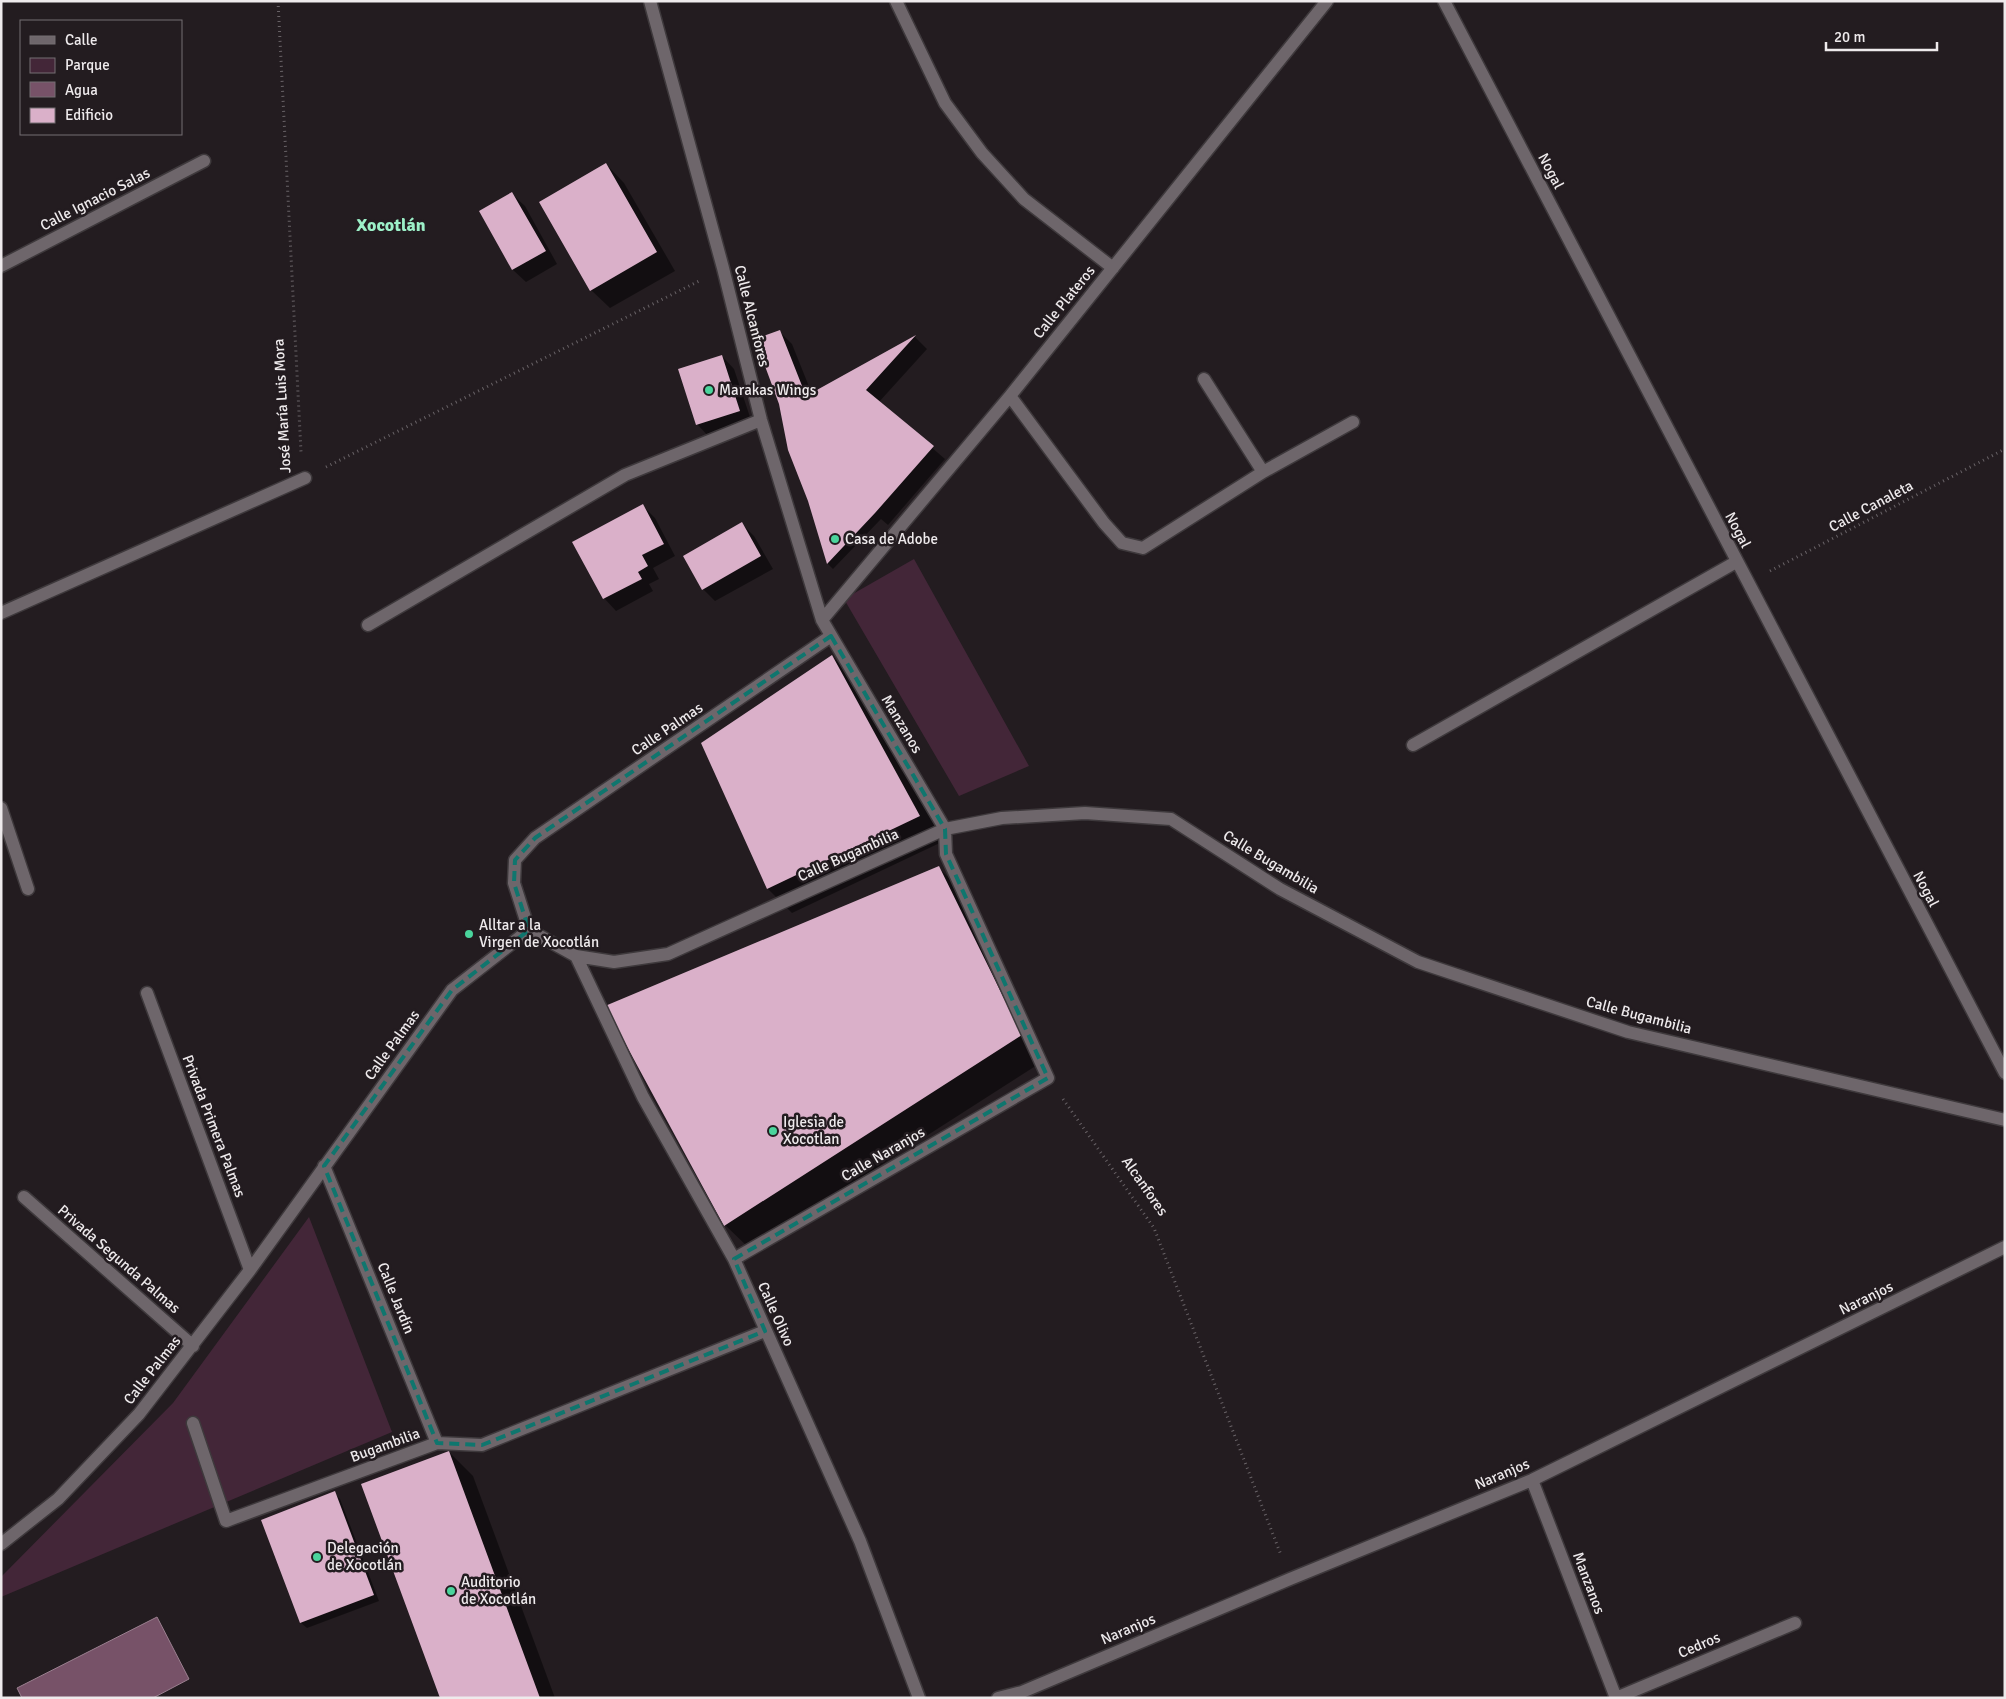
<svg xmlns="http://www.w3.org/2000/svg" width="2006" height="1699" font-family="Signika,sans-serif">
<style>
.green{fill:#432638}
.water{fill:#775268;stroke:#9b8090}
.shadow{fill:#0007}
.building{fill:#dab0c9}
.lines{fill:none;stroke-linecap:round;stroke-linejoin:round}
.street-casing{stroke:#3e393c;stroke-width:15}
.path{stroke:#696367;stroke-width:3;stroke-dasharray:1 4;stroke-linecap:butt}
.street{stroke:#6e666b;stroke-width:12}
.marked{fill:none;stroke:#0f766e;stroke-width:4;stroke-dasharray:10 6;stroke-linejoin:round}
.poi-dot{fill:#4ad49c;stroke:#231c20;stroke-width:2}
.labels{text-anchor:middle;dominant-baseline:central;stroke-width:5;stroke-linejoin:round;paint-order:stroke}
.street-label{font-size:15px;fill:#eeeaec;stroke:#231c20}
.poi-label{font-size:15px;fill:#eeeaec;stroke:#231c20;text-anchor:start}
.quarter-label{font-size:18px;font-weight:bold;fill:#9cf0c8;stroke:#231c20}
</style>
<rect width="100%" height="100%" fill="#231c20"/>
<!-- green -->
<path class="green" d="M914,559L1029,766L959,796L844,599Z
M309,1217L392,1432L1,1597V1577L173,1403Z"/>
<!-- water -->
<path class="water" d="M157,1617L189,1679L153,1698H22L17,1688Z"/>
<!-- shadow -->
<path class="shadow" d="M606,164L624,183L675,271L610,308L591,290Z
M512,194L525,206L557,264L526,282L513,270L481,212Z
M780,332L792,344L812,394L915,337L927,349L879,402L945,459L888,525L881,519L833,569L828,564L809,500Z
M722,356L734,369L752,423L709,437L697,424Z
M643,506L655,518L675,556L653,568L659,579L649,584L653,591L616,611L604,598Z
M742,524L754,536L773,569L715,601L703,589Z
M832,656L856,681L944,841L792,913L768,889L703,744Z
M939,868L963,892L1045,1060L750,1249L725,1225Z
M449,1452L473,1476L555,1698H441Z
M334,1493L340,1499L379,1601L307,1628L301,1623Z"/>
<!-- building -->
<path class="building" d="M606,163L657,252L590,291L539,202Z
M512,192L546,251L512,270L479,211Z
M780,330L806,396L916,335L866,390L934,446L875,513L827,564L808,501L788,450L779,404L755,339Z
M722,355L740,411L696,425L678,369Z
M643,504L664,544L642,555L648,566L638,572L642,579L603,599L572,542Z
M742,522L761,556L702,590L683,556Z
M832,655L920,816L767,889L701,743Z
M939,866L1022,1035L724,1226L605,1006Z
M449,1451L540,1698H440L361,1484Z
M335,1491L374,1595L300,1623L261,1520Z"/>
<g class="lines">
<defs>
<path id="street" d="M650,1L723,268L761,420L822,620L945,829L946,854L1048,1078L734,1259
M896,1L945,103L982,153L1024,199L1113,268
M1444,1L2005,1073
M1,266L204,161
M1204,379L1263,472
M1010,396L1104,523L1122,543L1143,548L1263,472L1353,422
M1,613L305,478
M822,620L1010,396L1327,1
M368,625L625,475L761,420
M1413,745L1736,562
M1,808L28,889
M529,930L576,956L614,962L668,954L945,829L1002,818L1085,813L1171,819L1280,889L1418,962L1628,1032L2005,1120
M529,930L514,883L515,860L535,838L831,636
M576,956L643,1097L734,1259L860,1541L919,1698
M147,993L250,1270
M324,1166L437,1443
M24,1197L193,1346
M193,1423L226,1521L437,1443L482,1445L765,1331
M1532,1480L1616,1698
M1,1544L58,1499L139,1414L250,1270L452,990L529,930
M998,1698L1022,1692L1290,1579L1532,1480L2005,1247
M1616,1698L1795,1623"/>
</defs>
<!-- street casing -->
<use href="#street" class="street-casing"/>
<!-- path -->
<path class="path" d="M278,1L301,452
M326,467L701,280
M1770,571L2005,449
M1063,1099L1154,1228L1281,1555"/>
<!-- street -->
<use href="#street" class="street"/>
</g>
<!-- marked area -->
<path class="marked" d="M831,636L945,829L946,854L1048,1078L734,1259L765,1331L482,1445L437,1443L324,1166L452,990L529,930L514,883L515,860L535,838Z"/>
<!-- markers -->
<g class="poi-dot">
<circle cx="709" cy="390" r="5"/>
<circle cx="835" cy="539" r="5"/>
<circle cx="469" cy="934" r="5"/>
<circle cx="773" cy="1131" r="5"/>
<circle cx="317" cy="1557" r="5"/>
<circle cx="451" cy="1591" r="5"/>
</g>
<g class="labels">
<!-- street labels -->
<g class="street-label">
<text transform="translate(1551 171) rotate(62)">Nogal</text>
<text transform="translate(95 199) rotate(-27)">Calle Ignacio Salas</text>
<text transform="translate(1064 302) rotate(-51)">Calle Plateros</text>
<text transform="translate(752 316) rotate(76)">Calle Alcanfores</text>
<text transform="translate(282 406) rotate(-93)">José María Luis Mora</text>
<text transform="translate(1871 506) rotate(-28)">Calle Canaleta</text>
<text transform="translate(1738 530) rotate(62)">Nogal</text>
<text transform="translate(902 724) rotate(59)">Manzanos</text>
<text transform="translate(667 729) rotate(-34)">Calle Palmas</text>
<text transform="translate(848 855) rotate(-24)">Calle Bugambilia</text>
<text transform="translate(1271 862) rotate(31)">Calle Bugambilia</text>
<text transform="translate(1926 889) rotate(62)">Nogal</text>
<text transform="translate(1639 1015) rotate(15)">Calle Bugambilia</text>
<text transform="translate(392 1045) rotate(-54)">Calle Palmas</text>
<text transform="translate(214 1126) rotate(69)">Privada Primera Palmas</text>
<text transform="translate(883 1154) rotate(-30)">Calle Naranjos</text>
<text transform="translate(1145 1186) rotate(55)">Alcanfores</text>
<text transform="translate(119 1259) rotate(41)">Privada Segunda Palmas</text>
<text transform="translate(396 1298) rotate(68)">Calle Jardín</text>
<text transform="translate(1866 1298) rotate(-26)">Naranjos</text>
<text transform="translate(776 1314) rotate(66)">Calle Olivo</text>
<text transform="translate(152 1370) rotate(-52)">Calle Palmas</text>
<text transform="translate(385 1445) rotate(-20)">Bugambilia</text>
<text transform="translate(1502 1474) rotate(-23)">Naranjos</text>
<text transform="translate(1589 1583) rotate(69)">Manzanos</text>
<text transform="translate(1128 1629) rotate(-23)">Naranjos</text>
<text transform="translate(1699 1645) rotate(-23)">Cedros</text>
</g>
<!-- poi labels -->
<g class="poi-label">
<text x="719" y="390">Marakas Wings</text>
<text x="845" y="539">Casa de Adobe</text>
<text x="479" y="925">Alltar a la<tspan x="479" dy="17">Virgen de Xocotlán</tspan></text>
<text x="783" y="1122">Iglesia de<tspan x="783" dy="17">Xocotlan</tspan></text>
<text x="327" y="1548">Delegación<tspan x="327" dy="17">de Xocotlán</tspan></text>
<text x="461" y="1582">Auditorio<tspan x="461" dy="17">de Xocotlán</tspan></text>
</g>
<!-- quarter labels -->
<g class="quarter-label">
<text x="391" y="225">Xocotlán</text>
</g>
</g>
<!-- border -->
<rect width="2006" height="1699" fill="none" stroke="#eeeaec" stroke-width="5"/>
<!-- legend -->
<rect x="20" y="20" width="162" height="115" fill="#231c20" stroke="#746e72"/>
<rect x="30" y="36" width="25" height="8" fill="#6e666b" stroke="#746e72"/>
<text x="65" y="45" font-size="15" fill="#eeeaec">Calle</text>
<rect x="30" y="58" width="25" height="15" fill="#432638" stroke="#746e72"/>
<text x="65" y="70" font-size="15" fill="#eeeaec">Parque</text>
<rect x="30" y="82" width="25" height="15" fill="#775268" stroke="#746e72"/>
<text x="65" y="95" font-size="15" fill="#eeeaec">Agua</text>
<rect x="30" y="108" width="25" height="15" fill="#dab0c9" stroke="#746e72"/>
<text x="65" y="120" font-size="15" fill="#eeeaec">Edificio</text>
<!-- scale -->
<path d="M1826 42v8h111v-8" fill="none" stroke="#eeeaec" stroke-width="2.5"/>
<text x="1834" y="42" font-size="15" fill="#eeeaec" stroke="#231c20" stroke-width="4" paint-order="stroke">20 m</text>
</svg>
